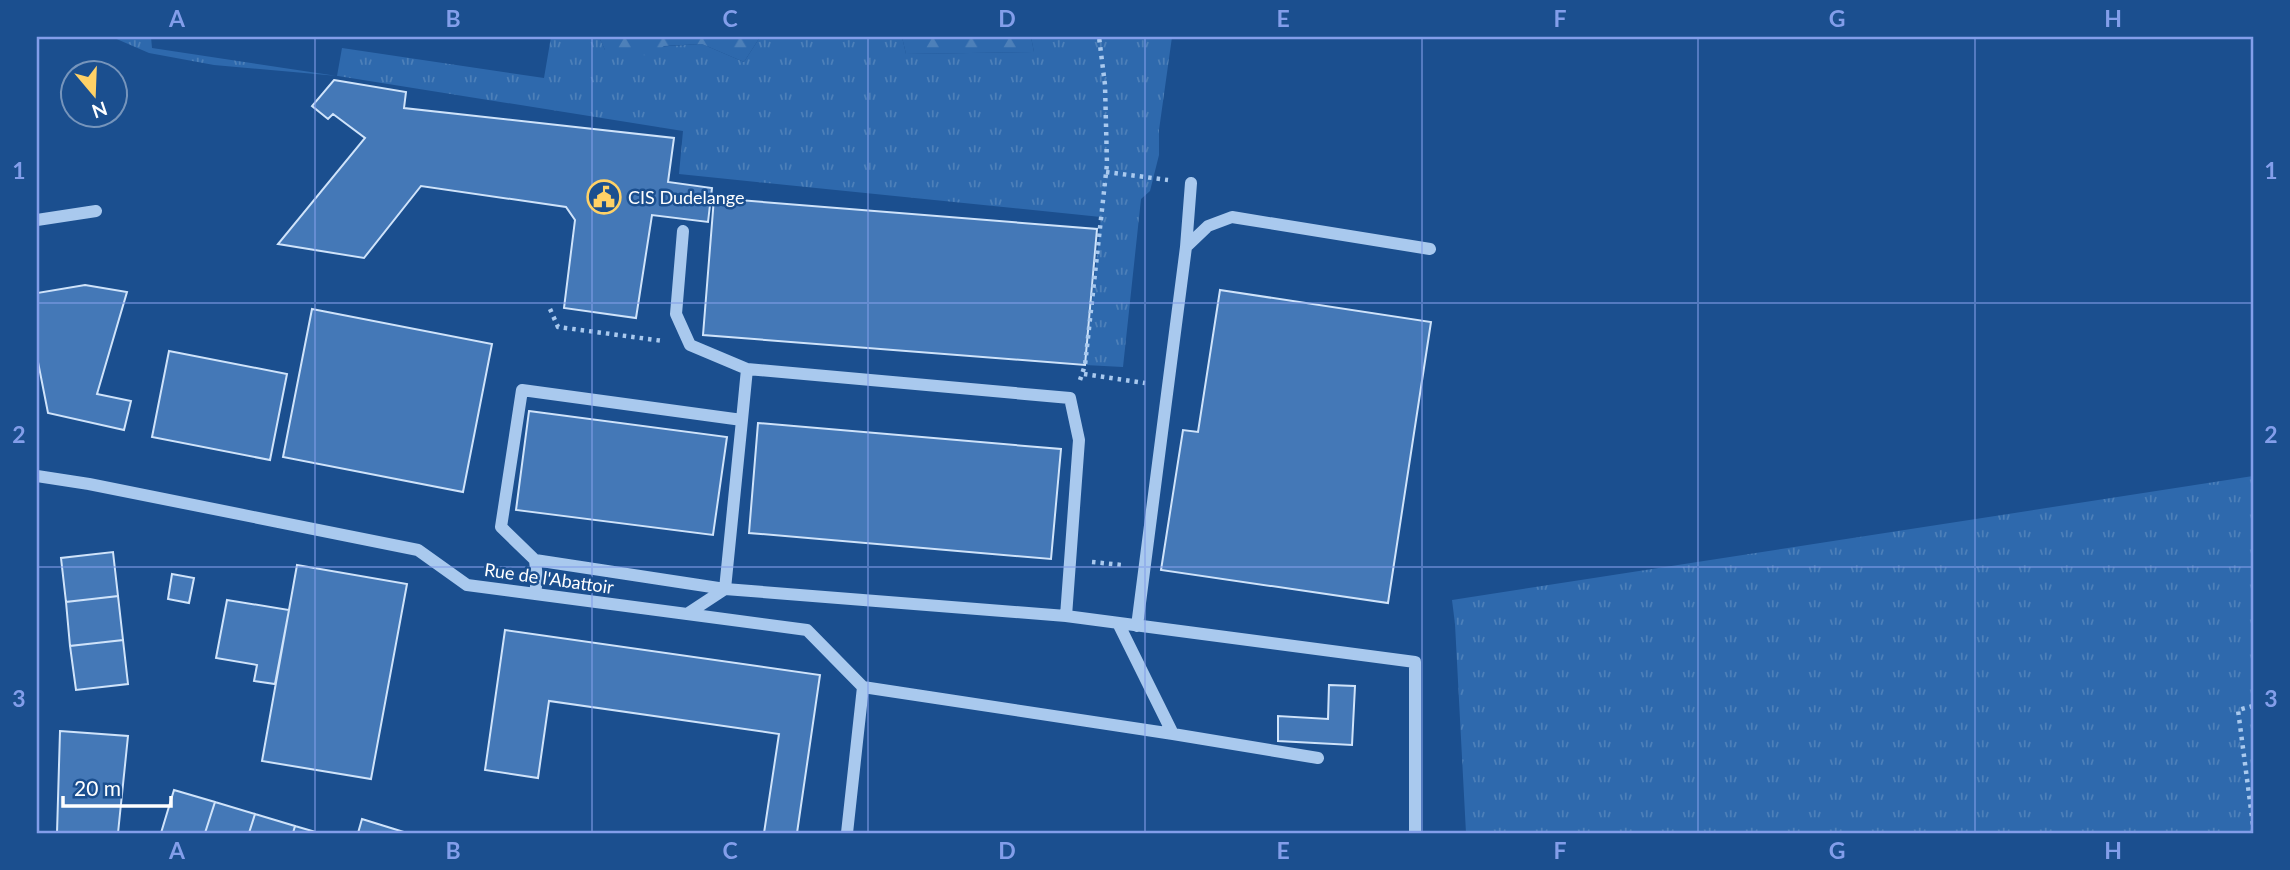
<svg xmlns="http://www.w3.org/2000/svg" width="2290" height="870" font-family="Lato,sans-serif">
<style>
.grass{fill:url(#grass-tufts)}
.forest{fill:url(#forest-firs)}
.building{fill:#4478b7;stroke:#cfe3fa;stroke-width:2}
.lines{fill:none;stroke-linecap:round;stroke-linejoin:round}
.path{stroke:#a9c9ee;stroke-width:4.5;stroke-dasharray:3.5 5;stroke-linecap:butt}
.minor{stroke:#a9c9ee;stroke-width:12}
.grid{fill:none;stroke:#839eea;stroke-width:2;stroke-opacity:0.55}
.labels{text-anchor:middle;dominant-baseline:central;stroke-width:5;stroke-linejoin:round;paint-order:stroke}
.poi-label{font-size:18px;fill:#fff;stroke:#1b4f8f;text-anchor:start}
.street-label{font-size:18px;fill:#fff;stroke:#1b4f8f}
.neatline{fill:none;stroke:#839eea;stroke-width:2.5}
.grid-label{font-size:23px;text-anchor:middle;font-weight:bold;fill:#839eea}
</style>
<defs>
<pattern id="grass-tufts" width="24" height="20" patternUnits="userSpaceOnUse" patternTransform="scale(1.75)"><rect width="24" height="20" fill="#2e69ad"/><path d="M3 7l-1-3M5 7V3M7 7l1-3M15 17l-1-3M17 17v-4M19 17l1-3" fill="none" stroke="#4d80b9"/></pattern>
<pattern id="forest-firs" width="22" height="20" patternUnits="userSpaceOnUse" patternTransform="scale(1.75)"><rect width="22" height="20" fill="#2e69ad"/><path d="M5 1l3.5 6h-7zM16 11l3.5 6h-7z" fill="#4d80b9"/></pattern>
</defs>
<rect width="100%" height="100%" fill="#1b4f8f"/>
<!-- grass -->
<path class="grass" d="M112,37H151L152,48L337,76L342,48L544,78L551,37H599L605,50L702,44L744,62L760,37H902L906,54L1034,52L1031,37H1172L1159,130V155L1150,191L1141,199L1123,367L1085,365L1101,217L679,174L683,131L338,76L214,65L149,53Z
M2253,476V833H1466L1455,624L1452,600Z"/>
<!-- forest -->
<path class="forest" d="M599,37H760L744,62L702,44L664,46L650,56L605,50Z
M902,37H1031L1034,52L906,54Z"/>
<!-- building -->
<path class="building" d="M334,80L406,92L404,108L674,138L668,182L712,188L708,222L652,215L636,318L564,308L575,220L566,207L421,186L364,258L278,244L365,138L333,114L328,119L312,106Z
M714,198L1097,229L1085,365L703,335Z
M85,285L127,292L97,394L131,401L124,430L48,413L37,357V293Z
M1220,290L1431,322L1388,603L1161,570L1183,430L1198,432Z
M312,309L492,344L463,492L283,457Z
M169,351L287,374L270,460L152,437Z
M529,411L727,437L713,535L516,510Z
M758,423L1061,449L1051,559L749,533Z
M113,552L118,596L66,602L61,558Z
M297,565L407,584L371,779L262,761Z
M172,574L194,578L189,603L168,599Z
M118,596L123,640L70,646L66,602Z
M227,600L289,610L275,684L254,681L257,665L216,658Z
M505,630L820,675L797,833H764L779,734L549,701L538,778L485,770Z
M123,640L128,684L76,690L70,646Z
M1329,685L1355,686L1352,745L1278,741V716L1328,719Z
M60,731L128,736L118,833H57Z
M174,790L215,802L205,833H161Z
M215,802L255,814L249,833H205Z
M255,814L295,826L293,833H249Z
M362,819L407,833H358Z
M295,826L319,833H293Z"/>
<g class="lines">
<!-- path -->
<path class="path" d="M1106,172L1168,180
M550,309L558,327L663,341
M1084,374L1145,383
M1080,380L1085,365L1107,164L1105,85L1099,37
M1092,562L1122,565
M2253,706L2238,710L2253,825"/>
<!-- minor -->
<path class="minor" d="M37,220L96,211
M683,231L676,314L690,345L747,369
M1186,247L1191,183
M742,420L725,589L535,560L501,527L522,390L742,420L747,369L1070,398L1079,440L1066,616
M37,476L89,484L418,550L467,585L687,614L725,589L1066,616L1415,662V833
M535,594L537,579L535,560
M687,614L807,630L863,687L847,833
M1118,623L1173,734
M1137,626L1186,247L1208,226L1232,217L1430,249
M863,687L1173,734L1318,758"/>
</g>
<!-- grid -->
<path class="grid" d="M315,37V833M592,37V833M868,37V833M1145,37V833M1422,37V833M1698,37V833M1975,37V833M37,303H2253M37,567H2253"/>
<!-- icons -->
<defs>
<symbol id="civic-ring" viewBox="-11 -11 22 22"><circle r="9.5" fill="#1b4f8f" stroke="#ffd166" stroke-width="1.5"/><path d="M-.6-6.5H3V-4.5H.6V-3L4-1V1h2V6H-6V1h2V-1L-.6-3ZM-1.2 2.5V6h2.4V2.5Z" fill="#ffd166"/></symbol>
</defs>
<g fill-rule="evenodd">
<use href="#civic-ring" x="585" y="178" width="38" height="38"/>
</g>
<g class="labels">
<!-- poi labels -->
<g class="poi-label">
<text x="628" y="197">CIS Dudelange</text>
</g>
<!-- street labels -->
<g class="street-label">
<text transform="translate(549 578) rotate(8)">Rue de l'Abattoir</text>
</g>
</g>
<!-- border -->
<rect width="2290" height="870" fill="none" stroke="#1b4f8f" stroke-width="77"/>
<!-- north arrow -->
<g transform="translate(94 94) rotate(161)"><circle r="33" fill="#1b4f8f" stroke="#7695bc" stroke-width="2"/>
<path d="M0-5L12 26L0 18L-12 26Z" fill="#ffd166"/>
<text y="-10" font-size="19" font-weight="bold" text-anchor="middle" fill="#ffffff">N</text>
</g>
<!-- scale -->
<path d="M63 796v10h108v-10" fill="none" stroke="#ffffff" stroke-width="3.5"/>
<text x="74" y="796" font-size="21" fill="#ffffff" stroke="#1b4f8f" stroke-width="5" paint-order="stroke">20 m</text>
<rect x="38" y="38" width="2214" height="794" class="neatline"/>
<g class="grid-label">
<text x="177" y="27">A</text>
<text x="453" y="27">B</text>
<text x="730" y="27">C</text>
<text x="1007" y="27">D</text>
<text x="1283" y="27">E</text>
<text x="1560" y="27">F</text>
<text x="1837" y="27">G</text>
<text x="2113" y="27">H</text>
<text x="19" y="179">1</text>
<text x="2271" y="179">1</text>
<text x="19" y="443">2</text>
<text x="2271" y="443">2</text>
<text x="19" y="707">3</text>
<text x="2271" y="707">3</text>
<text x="177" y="859">A</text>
<text x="453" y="859">B</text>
<text x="730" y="859">C</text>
<text x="1007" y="859">D</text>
<text x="1283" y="859">E</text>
<text x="1560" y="859">F</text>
<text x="1837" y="859">G</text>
<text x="2113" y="859">H</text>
</g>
</svg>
